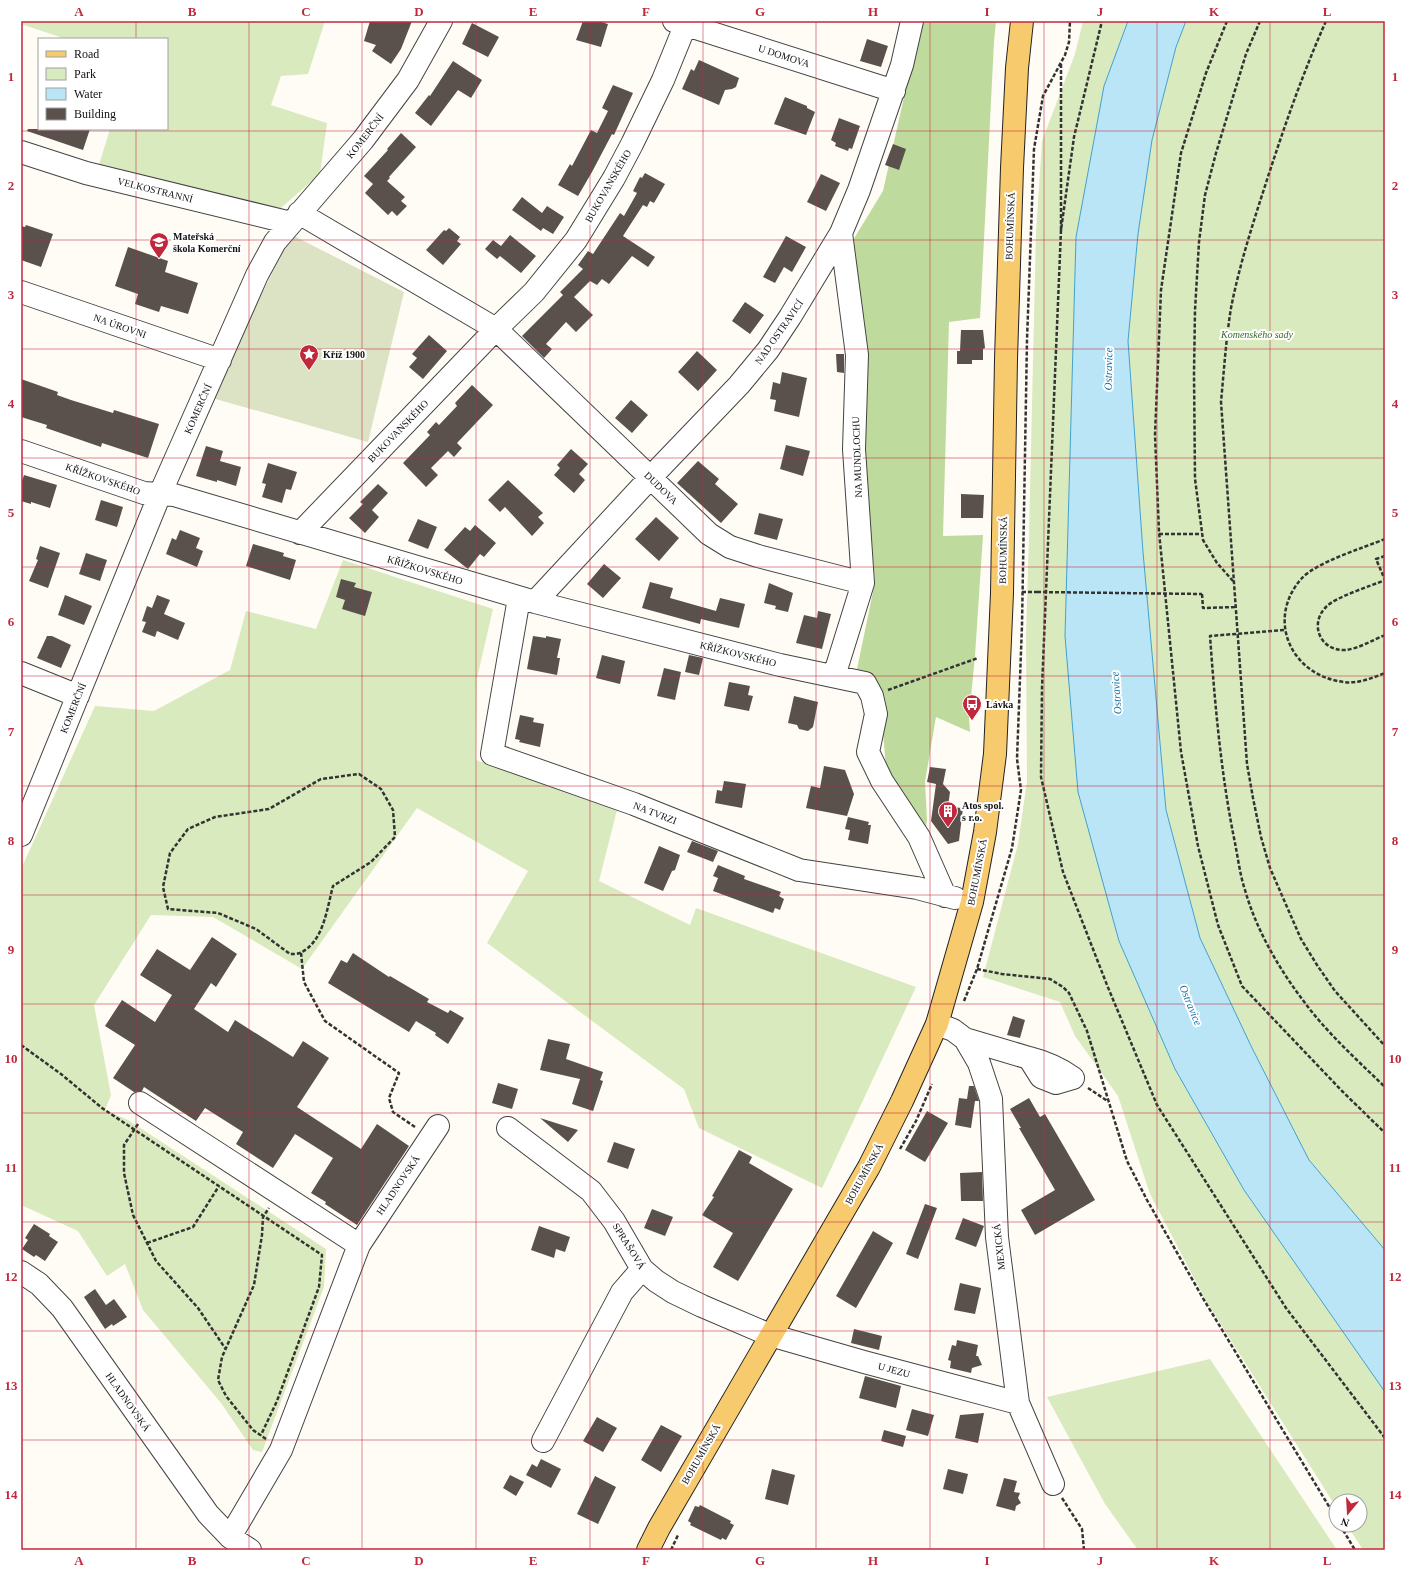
<svg xmlns="http://www.w3.org/2000/svg" width="1406" height="1571" font-family="Georgia,serif">
<style>
.green{fill:#d9eabe}
.forest{fill:#bedb9d}
.cemetery{fill:#dbe3c4}
.water{fill:#bae5f6;stroke:#41a1cd}
.building{fill:#5a514d}
.lines{fill:none;stroke-linecap:round;stroke-linejoin:round}
.minor-casing{stroke:#444;stroke-width:24}
.major-casing{stroke:#222;stroke-width:24}
.path{stroke:#333;stroke-width:2.5;stroke-dasharray:4 2;stroke-linecap:butt}
.minor{stroke:#fff;stroke-width:22}
.major{stroke:#f7ca6d;stroke-width:22}
.path-bridge{stroke:#333;stroke-width:2.5;stroke-dasharray:4 2;stroke-linecap:butt}
.grid{fill:none;stroke:#c2283c;stroke-width:1;stroke-opacity:0.55}
.labels{text-anchor:middle;dominant-baseline:central;stroke-width:4;stroke-linejoin:round;paint-order:stroke}
.street-label{font-size:10px;fill:#111;stroke:#fff}
.poi-label{font-size:10px;font-weight:bold;fill:#111;stroke:#fff;text-anchor:start}
.park-label{font-size:10px;font-style:italic;fill:#366a20;stroke:#fff}
.water-label{font-size:11px;font-style:italic;fill:#1973a4;stroke:#fff}
.neatline{fill:none;stroke:#c2283c;stroke-width:1.5}
.grid-label{font-size:13px;text-anchor:middle;font-weight:bold;fill:#c2283c}
</style>
<rect width="100%" height="100%" fill="#fffcf5"/>
<!-- green -->
<path class="green" d="M21,21H325L308,74L281,76L271,105L327,123L320,174L275,213L98,168L110,129H167V39H66L21,24Z
M1083,21H1128L1104,86L1076,237L1065,636L1175,1069L1244,1190L1385,1392V1550H1363L1347,1525H1360V1501H1336V1507L1205,1299L1150,1194L1118,1096L1075,1036L1060,1002L983,977L1018,844L1027,781L1026,635L1029,535L1036,232L1042,141L1075,54Z
M1186,21H1385V1250L1309,1160L1252,1048L1200,938L1166,810L1143,552L1128,341L1138,234L1152,140L1176,47Z
M343,560L493,609L477,678L476,760L617,810L599,881L690,925L696,908L916,987L822,1188L699,1128L684,1089L487,943L528,871L417,808L302,969L213,917L151,915L94,1005L111,1095L105,1110L128,1120L326,1249L324,1287L262,1452L253,1450L221,1403L143,1310L125,1264L107,1276L78,1231L21,1205V869L95,706L154,711L230,670L246,611L316,629Z
M1210,1359L1337,1550H1138L1105,1504L1047,1397Z"/>
<!-- forest -->
<path class="forest" d="M921,21H996L994,42L980,318L949,322L943,536L983,535L975,656L969,718L970,732L936,717L925,782L927,820L924,836L886,768L880,696L869,678L857,669L875,582L864,449L850,245L883,191Z"/>
<!-- cemetery -->
<path class="cemetery" d="M292,235L404,292L368,442L212,398L229,357Z"/>
<!-- water -->
<path class="water" d="M1128,21H1186L1176,47L1152,140L1138,234L1128,341L1143,552L1166,810L1200,938L1252,1048L1309,1160L1385,1250V1392L1244,1190L1175,1069L1119,941L1078,792L1065,636L1076,237L1104,86Z"/>
<!-- building -->
<path class="building" d="M370,21H412L401,49L391,64L372,51L376,45L364,41Z
M583,21H598L608,24L601,47L576,40Z
M472,23L499,37L488,57L462,44Z
M867,39L888,46L881,67L860,61Z
M699,60L739,78L736,87L732,89L725,90L719,105L682,89L691,69L694,71Z
M453,61L482,80L471,98L458,90L431,126L415,113L429,95L430,96Z
M613,85L633,93L614,135L612,134L592,172L578,196L558,185L570,164L572,166L591,130L597,133L608,111L602,108Z
M785,97L807,106V108L815,112L806,135L774,124Z
M839,118L860,126L852,149L849,148L848,151L835,146L836,143L831,140Z
M28,129H90L83,150L27,131Z
M401,133L416,147L389,177L390,178L387,181L405,197L401,201L407,206L397,216L392,211L388,215L365,193L373,184L364,176L388,150L387,149Z
M893,144L906,149L899,170L885,165Z
M645,173L665,184L654,203L650,201L647,207L643,205L623,236L655,257L648,267L632,256L609,284L602,279L597,285L590,281L574,297L593,315L576,332L566,322L546,344L552,349L544,358L522,336L563,295L560,292L583,269L578,265L588,251L593,254L620,213L624,216L637,193L633,191L640,177L642,178Z
M821,174L840,183L826,211L807,202Z
M522,197L542,213L547,206L564,217L553,234L543,228L541,231L512,210Z
M26,225L53,234L41,267L21,260V226L25,227Z
M449,228L460,237L457,241L461,244L443,265L426,250L444,230L446,231Z
M510,235L536,256L521,273L500,256L497,259L485,249L493,240L501,246Z
M786,236L806,247L792,272L784,267L775,283L763,277Z
M128,247L168,261L165,272L198,283L188,314L161,306L159,312L135,304L138,294L115,286Z
M745,302L764,315L750,334L732,321Z
M961,330H983L985,348L983,349V360H972V364H957V351H960Z
M429,335L447,351L423,379L409,367L417,358L412,354Z
M697,351L717,370L698,391L678,372Z
M836,354H844V373L837,372Z
M782,372L807,378L799,417L774,411L776,400L770,399L773,382L780,384Z
M21,379L58,392L57,395L71,400L113,413L114,410L159,424L148,458L102,443L101,447L46,428L47,425L21,417Z
M472,385L493,405L457,443L462,448L454,457L448,451L431,468L438,475L426,487L403,463L430,435L427,432L436,422L439,425L457,406L455,403Z
M631,400L648,415L632,433L615,418Z
M786,445L810,451L803,476L780,469Z
M206,446L223,451L220,461L241,467L236,486L217,480V482L196,476Z
M571,449L588,464L579,474L585,480L574,493L554,475L560,468L557,465Z
M698,461L719,479L715,484L738,504L721,523L677,483Z
M268,463L297,472L291,490L286,489L282,503L262,497L266,484L262,483Z
M24,475L57,485L50,508L31,502V504L21,501V484Z
M508,480L543,513L538,517L544,523L532,536L505,507L500,512L488,500Z
M378,484L388,493L372,510L379,517L365,533L349,518L363,504L360,502Z
M961,494L984,495L983,518H961Z
M101,500L123,507L117,527L95,520Z
M759,513L783,519L777,540L754,534Z
M656,517L679,538L659,561L635,539Z
M418,519L437,527L428,549L408,541Z
M475,525L496,543L484,557L480,554L468,569L444,550L465,527L470,531Z
M180,530L200,538L196,548L203,551L197,567L166,554L172,538L176,540Z
M253,544L284,553L283,556L296,560L290,580L246,566Z
M40,546L60,553L48,588L29,581L38,560L36,559Z
M86,553L107,560L100,581L79,574Z
M604,564L621,578L603,598L587,584Z
M341,579L356,583L354,587L372,592L365,616L342,609L345,600L336,597Z
M650,582L673,588L670,598L716,611L720,598L745,604L739,628L701,619L700,624L642,608Z
M769,583L793,593L788,612L775,609L776,606L764,603Z
M65,595L92,606L84,625L58,615Z
M157,595L170,600L164,614L185,623L178,640L157,631L155,637L142,632L146,622L142,621L147,606L152,608Z
M818,611L831,614L822,649L796,643L804,615L817,618Z
M47,636H52L71,645L61,668L37,658Z
M533,636L546,638V636L561,639L557,658H560L557,675L527,669Z
M602,655L625,661L620,684L596,678Z
M689,655L703,658L699,675L685,672Z
M664,668L681,672L675,700L657,696Z
M729,682L750,686L748,695L753,696L749,711L724,706Z
M794,696L818,702L813,727L808,731L799,729L797,725L788,723Z
M520,715L534,718L533,722L544,724L540,747L519,742L520,740L515,739Z
M824,766L845,770L854,794L847,816L806,808L811,786L820,788Z
M930,767L946,769L943,784L950,792L948,807L963,808L959,841L948,844L931,821L936,784L927,782Z
M724,781L746,784L742,808L715,803L717,790L722,791Z
M848,817L869,822L868,825H871L868,844L848,840L850,830L845,829Z
M692,841L718,851L713,862L687,852Z
M659,846L680,855L675,870L672,871L663,891L644,883Z
M718,865L745,876L744,879L781,892L779,896L784,899L780,910L775,908L773,913L713,891L718,878L713,876Z
M212,937L237,954L216,987L211,983L194,1009L228,1032L235,1020L293,1057L303,1041L329,1058L297,1107L361,1149L377,1124L409,1146L357,1225L325,1204L326,1202L311,1193L333,1158L295,1134L273,1168L236,1144L243,1132L205,1108L196,1121L144,1087L142,1091L134,1092L113,1078L135,1045L105,1026L122,1000L155,1022L172,995L140,975L157,949L190,970Z
M353,953L389,977L390,976L429,999L427,1002L448,1013L450,1010L464,1018L448,1044L435,1035L436,1033L416,1021L409,1032L328,983L341,960L347,963Z
M1013,1016L1025,1020L1020,1038L1007,1035Z
M548,1039L570,1044L566,1059L603,1072L600,1080L603,1081L593,1111L572,1104L580,1079L540,1070Z
M498,1083L518,1089L512,1109L492,1103Z
M969,1086H974L979,1101H975L971,1128L955,1125L959,1098L967,1099Z
M1029,1098L1040,1117L1045,1114L1095,1200L1035,1235L1021,1210L1055,1190L1019,1128H1021L1010,1109Z
M927,1111L948,1123L925,1162L905,1150Z
M540,1118L578,1130L568,1142Z
M614,1142L635,1149L628,1169L607,1162Z
M739,1150L752,1157L749,1163L793,1189L738,1281L713,1267L733,1233L702,1215L714,1197L712,1196Z
M982,1172L983,1201H961L960,1173Z
M925,1204L937,1208L918,1259L906,1254Z
M652,1209L673,1217L665,1236L644,1228Z
M963,1218L984,1226L976,1247L955,1239Z
M34,1224L50,1234L49,1236L58,1242L45,1261L36,1255L34,1257L22,1249L28,1240L25,1238Z
M539,1226L570,1237L565,1252L556,1249L554,1258L531,1250Z
M873,1231L893,1243L856,1308L836,1296Z
M960,1283L981,1288L975,1314L954,1310Z
M95,1289L106,1305L114,1299L127,1317L113,1326L112,1324L105,1329L84,1297Z
M854,1329L882,1336L879,1350L851,1343Z
M957,1340L978,1345L976,1356H978L982,1365L972,1368L971,1373L950,1368L951,1361L948,1360L952,1345L956,1346Z
M865,1376L901,1386L896,1408L859,1398Z
M912,1409L934,1415L928,1436L906,1430Z
M984,1413L978,1443L955,1438L960,1415Z
M597,1417L617,1428L603,1452L583,1441Z
M661,1425L682,1436L661,1472L641,1460Z
M884,1430L906,1436L903,1447L881,1441Z
M541,1459L561,1469L551,1488L526,1475L532,1464L537,1467Z
M772,1469L795,1475L788,1505L765,1499Z
M948,1469L968,1474L963,1494L943,1489Z
M510,1475L524,1482L516,1496L503,1488Z
M595,1476L616,1487L598,1524L577,1514Z
M1004,1478L1017,1481L1014,1492L1020,1493L1018,1498L1021,1503L1016,1506L1015,1511L996,1506Z
M700,1505L731,1521L730,1523L734,1525L726,1540L722,1538L721,1540L690,1525L691,1523L688,1521L695,1506L699,1507Z"/>
<g class="lines">
<defs>
<path id="minor" d="M674,21L894,91
M21,152L86,173L291,223
M299,213L496,329L709,534L730,547L758,556L863,583
M21,292L220,360
M21,451L144,493L174,495L535,602L780,665L865,683L872,696L876,714L868,752L882,781L919,837L945,896
M300,533L496,329L534,292L576,240L614,178L632,144L663,80L687,21
M519,598L492,754L634,804L799,870L917,888L955,898
M535,602L650,478L739,385L768,350L790,317L841,233L859,190L902,65L912,21
M21,673L78,696
M834,676L863,583L854,449L857,355L841,233
M21,835L160,494L257,275L275,242L363,140L408,80L441,21
M937,1024L953,1030L965,1039L979,1063L991,1099L997,1237L1018,1403L1053,1484
M965,1039L1029,1058L1041,1077L1056,1083L1073,1078C1059,1068 1045,1062 1029,1058
M140,1103L359,1245
M508,1128L591,1191L614,1221L642,1269L656,1281L673,1292L702,1306L770,1335L864,1362L1018,1403
M21,1272L39,1284L62,1308L208,1514L230,1537L250,1550
M543,1441L622,1292L642,1269
M230,1537L281,1450L359,1245L438,1126"/>
<path id="major" d="M648,1550L659,1528L869,1167L902,1101L937,1024L972,902L985,832L995,754L1002,593L1006,359L1012,168L1017,68L1022,21"/>
</defs>
<!-- minor casing -->
<use href="#minor" class="minor-casing"/>
<!-- major casing -->
<use href="#major" class="major-casing"/>
<!-- path -->
<path class="path" d="M1227,21L1206,73L1181,153L1161,290L1155,435L1159,532L1181,752L1198,846L1218,925L1242,986L1342,1091L1385,1133
M1326,21C1302,75 1283,130 1265,186C1252,226 1239,267 1231,308C1226,339 1224,370 1221,402L1247,764L1253,798L1261,837L1270,868L1301,939L1317,965L1335,991L1385,1046
M1061,64V230L1074,137L1102,21
M1061,230L1042,688L1041,777L1063,872L1107,985L1157,1105L1286,1308L1385,1438
M1159,534H1202
M1385,539C1363,548 1317,562 1302,578C1265,619 1291,676 1344,682C1358,684 1372,678 1385,673
M1385,556L1376,559L1385,580C1371,586 1335,597 1326,607C1309,624 1320,651 1345,650C1358,649 1373,640 1385,635
M1233,581L1217,563L1203,540L1195,479L1194,373L1195,310L1199,242L1205,195L1216,153L1246,54L1260,21
M1022,592H1037
M1202,594L1203,608L1236,607
M1284,630L1210,636C1215,705 1221,775 1235,843C1238,858 1240,875 1245,890C1256,929 1278,967 1302,999C1326,1032 1356,1059 1385,1087
M888,690L978,658
M359,774L381,789L393,810L395,837L371,862L333,886C327,908 324,940 302,952C299,954 294,954 290,954L256,929L218,913L168,909L163,887L170,853L188,829L215,817L269,809L321,779Z
M301,953L304,982L325,1021L399,1073L389,1098L393,1112L415,1127
M977,969L1002,974L1050,979L1063,987L1069,993L1087,1031L1127,1161L1147,1200L1204,1300L1336,1518
M964,1001L977,969L1012,848L1021,790L1017,759L1022,625L1027,340L1034,149L1043,96L1065,55L1069,42L1070,21
M21,1045L61,1074L102,1108L322,1255L319,1287L277,1401L261,1435
M1088,1088L1109,1102
M138,1124L124,1145V1173L133,1215L156,1261L198,1308L225,1348
M900,1149L916,1121L932,1084
M147,1243L193,1227L219,1186
M266,1439L253,1430L226,1396L218,1380L222,1357L254,1285L262,1235L263,1217L269,1208
M1062,1498L1082,1529L1084,1550
M1340,1525L1355,1550
M671,1550L678,1535"/>
<!-- minor -->
<use href="#minor" class="minor"/>
<!-- major -->
<use href="#major" class="major"/>
<!-- path-bridge -->
<path class="path-bridge" d="M1037,592L1202,594"/>
</g>
<!-- grid -->
<path class="grid" d="M136,21V39M249,21V1550M362,21V1550M476,21V1550M590,21V1550M703,21V1550M816,21V1550M930,21V1550M1044,21V1550M1157,21V1550M1270,21V1550M136,129V1550M21,131H1385M21,240H1385M21,349H1385M21,458H1385M21,567H1385M21,676H1385M21,786H1385M21,895H1385M21,1004H1385M21,1113H1385M21,1222H1385M21,1331H1385M21,1440H1385"/>
<!-- icons -->
<defs>
<symbol id="school-pin" viewBox="-11 -11 22 30"><path d="M0 17L-7.5 6A9.5 9.5 0 1 1 7.5 6Z" fill="#c2283c" stroke="#fff"/><path d="M0-5L7-2L0 1L-7-2ZM-4 1L0 2.5L4 1V4Q0 6-4 4Z" fill="#fff"/></symbol>
<symbol id="sight-pin" viewBox="-11 -11 22 30"><path d="M0 17L-7.5 6A9.5 9.5 0 1 1 7.5 6Z" fill="#c2283c" stroke="#fff"/><path d="M0-6L1.8-2.2L6-1.7L2.9 1.2L3.7 5.4L0 3.3L-3.7 5.4L-2.9 1.2L-6-1.7L-1.8-2.2Z" fill="#fff"/></symbol>
<symbol id="bus-pin" viewBox="-11 -11 22 30"><path d="M0 17L-7.5 6A9.5 9.5 0 1 1 7.5 6Z" fill="#c2283c" stroke="#fff"/><path d="M-5-6H5V4H4V6H2V4H-2V6H-4V4H-5ZM-3.5-4V0h7V-4ZM-3.5 1.2v1.5H-2V1.2ZM2 1.2v1.5H3.5V1.2Z" fill="#fff"/></symbol>
<symbol id="building-pin" viewBox="-11 -11 22 30"><path d="M0 17L-7.5 6A9.5 9.5 0 1 1 7.5 6Z" fill="#c2283c" stroke="#fff"/><path d="M-4-6H4V6H1V3H-1V6H-4ZM-2.5-4.3h1.7v1.8h-1.7ZM.8-4.3h1.7v1.8H.8ZM-2.5-1h1.7V.8h-1.7ZM.8-1h1.7V.8H.8Z" fill="#fff"/></symbol>
</defs>
<g fill-rule="evenodd">
<use href="#school-pin" x="148" y="231" width="22" height="30"/>
<use href="#sight-pin" x="298" y="343" width="22" height="30"/>
<use href="#bus-pin" x="961" y="693" width="22" height="30"/>
<use href="#building-pin" x="937" y="800" width="22" height="30"/>
</g>
<g class="labels">
<!-- street labels -->
<g class="street-label">
<text transform="translate(784 56) rotate(18)">U DOMOVA</text>
<text transform="translate(365 136) rotate(-52)">KOMERČNÍ</text>
<text transform="translate(608 186) rotate(-60)">BUKOVANSKÉHO</text>
<text transform="translate(155 190) rotate(14)">VELKOSTRANNÍ</text>
<text transform="translate(1010 226) rotate(-88)">BOHUMÍNSKÁ</text>
<text transform="translate(120 326) rotate(19)">NA ÚROVNI</text>
<text transform="translate(779 332) rotate(-55)">NAD OSTRAVICÍ</text>
<text transform="translate(198 409) rotate(-66)">KOMERČNÍ</text>
<text transform="translate(398 431) rotate(-46)">BUKOVANSKÉHO</text>
<text transform="translate(857 457) rotate(-92)">NA MUNDLOCHU</text>
<text transform="translate(103 479) rotate(19)">KŘÍŽKOVSKÉHO</text>
<text transform="translate(661 488) rotate(44)">DUDOVA</text>
<text transform="translate(1003 550) rotate(-89)">BOHUMÍNSKÁ</text>
<text transform="translate(425 570) rotate(17)">KŘÍŽKOVSKÉHO</text>
<text transform="translate(738 654) rotate(14)">KŘÍŽKOVSKÉHO</text>
<text transform="translate(73 708) rotate(-68)">KOMERČNÍ</text>
<text transform="translate(655 813) rotate(21)">NA TVRZI</text>
<text transform="translate(977 872) rotate(-79)">BOHUMÍNSKÁ</text>
<text transform="translate(864 1174) rotate(-61)">BOHUMÍNSKÁ</text>
<text transform="translate(398 1185) rotate(-56)">HLADNOVSKÁ</text>
<text transform="translate(629 1246) rotate(58)">SPRAŠOVÁ</text>
<text transform="translate(999 1247) rotate(-96)">MEXICKÁ</text>
<text transform="translate(894 1370) rotate(15)">U JEZU</text>
<text transform="translate(128 1402) rotate(55)">HLADNOVSKÁ</text>
<text transform="translate(701 1454) rotate(-60)">BOHUMÍNSKÁ</text>
</g>
<!-- poi labels -->
<g class="poi-label">
<text x="173" y="236">Mateřská<tspan x="173" dy="12">škola Komerční</tspan></text>
<text x="323" y="354">Kříž 1900</text>
<text x="986" y="704">Lávka</text>
<text x="962" y="805">Atos spol.<tspan x="962" dy="12">s r.o.</tspan></text>
</g>
<!-- park labels -->
<g class="park-label">
<text x="1257" y="334">Komenského sady</text>
</g>
<!-- water labels -->
<g class="water-label">
<text transform="translate(1108 369) rotate(-89)">Ostravice</text>
<text transform="translate(1116 693) rotate(-94)">Ostravice</text>
<text transform="translate(1191 1005) rotate(68)">Ostravice</text>
</g>
</g>
<!-- border -->
<rect width="1406" height="1571" fill="none" stroke="#ffffff" stroke-width="44"/>
<!-- legend -->
<rect x="38" y="38" width="130" height="92" fill="#ffffff" stroke="#a0a0a0"/>
<rect x="46" y="51" width="20" height="6" fill="#f7ca6d" stroke="#a0a0a0"/>
<text x="74" y="58" font-size="12" fill="#111111">Road</text>
<rect x="46" y="68" width="20" height="12" fill="#d9eabe" stroke="#a0a0a0"/>
<text x="74" y="78" font-size="12" fill="#111111">Park</text>
<rect x="46" y="88" width="20" height="12" fill="#bae5f6" stroke="#a0a0a0"/>
<text x="74" y="98" font-size="12" fill="#111111">Water</text>
<rect x="46" y="108" width="20" height="12" fill="#5a514d" stroke="#a0a0a0"/>
<text x="74" y="118" font-size="12" fill="#111111">Building</text>
<!-- north arrow -->
<g transform="translate(1348 1513) rotate(198)"><circle r="19" fill="#ffffff" stroke="#a0a0a0"/>
<path d="M0-3L7 15L0 10L-7 15Z" fill="#c2283c"/>
<text y="-6" font-size="11" font-weight="bold" text-anchor="middle" fill="#111111">N</text>
</g>
<rect x="22" y="22" width="1362" height="1527" class="neatline"/>
<g class="grid-label">
<text x="79" y="16">A</text>
<text x="192" y="16">B</text>
<text x="306" y="16">C</text>
<text x="419" y="16">D</text>
<text x="533" y="16">E</text>
<text x="646" y="16">F</text>
<text x="760" y="16">G</text>
<text x="873" y="16">H</text>
<text x="987" y="16">I</text>
<text x="1100" y="16">J</text>
<text x="1214" y="16">K</text>
<text x="1327" y="16">L</text>
<text x="11" y="81">1</text>
<text x="1395" y="81">1</text>
<text x="11" y="190">2</text>
<text x="1395" y="190">2</text>
<text x="11" y="299">3</text>
<text x="1395" y="299">3</text>
<text x="11" y="408">4</text>
<text x="1395" y="408">4</text>
<text x="11" y="517">5</text>
<text x="1395" y="517">5</text>
<text x="11" y="626">6</text>
<text x="1395" y="626">6</text>
<text x="11" y="736">7</text>
<text x="1395" y="736">7</text>
<text x="11" y="845">8</text>
<text x="1395" y="845">8</text>
<text x="11" y="954">9</text>
<text x="1395" y="954">9</text>
<text x="11" y="1063">10</text>
<text x="1395" y="1063">10</text>
<text x="11" y="1172">11</text>
<text x="1395" y="1172">11</text>
<text x="11" y="1281">12</text>
<text x="1395" y="1281">12</text>
<text x="11" y="1390">13</text>
<text x="1395" y="1390">13</text>
<text x="11" y="1499">14</text>
<text x="1395" y="1499">14</text>
<text x="79" y="1565">A</text>
<text x="192" y="1565">B</text>
<text x="306" y="1565">C</text>
<text x="419" y="1565">D</text>
<text x="533" y="1565">E</text>
<text x="646" y="1565">F</text>
<text x="760" y="1565">G</text>
<text x="873" y="1565">H</text>
<text x="987" y="1565">I</text>
<text x="1100" y="1565">J</text>
<text x="1214" y="1565">K</text>
<text x="1327" y="1565">L</text>
</g>
</svg>
